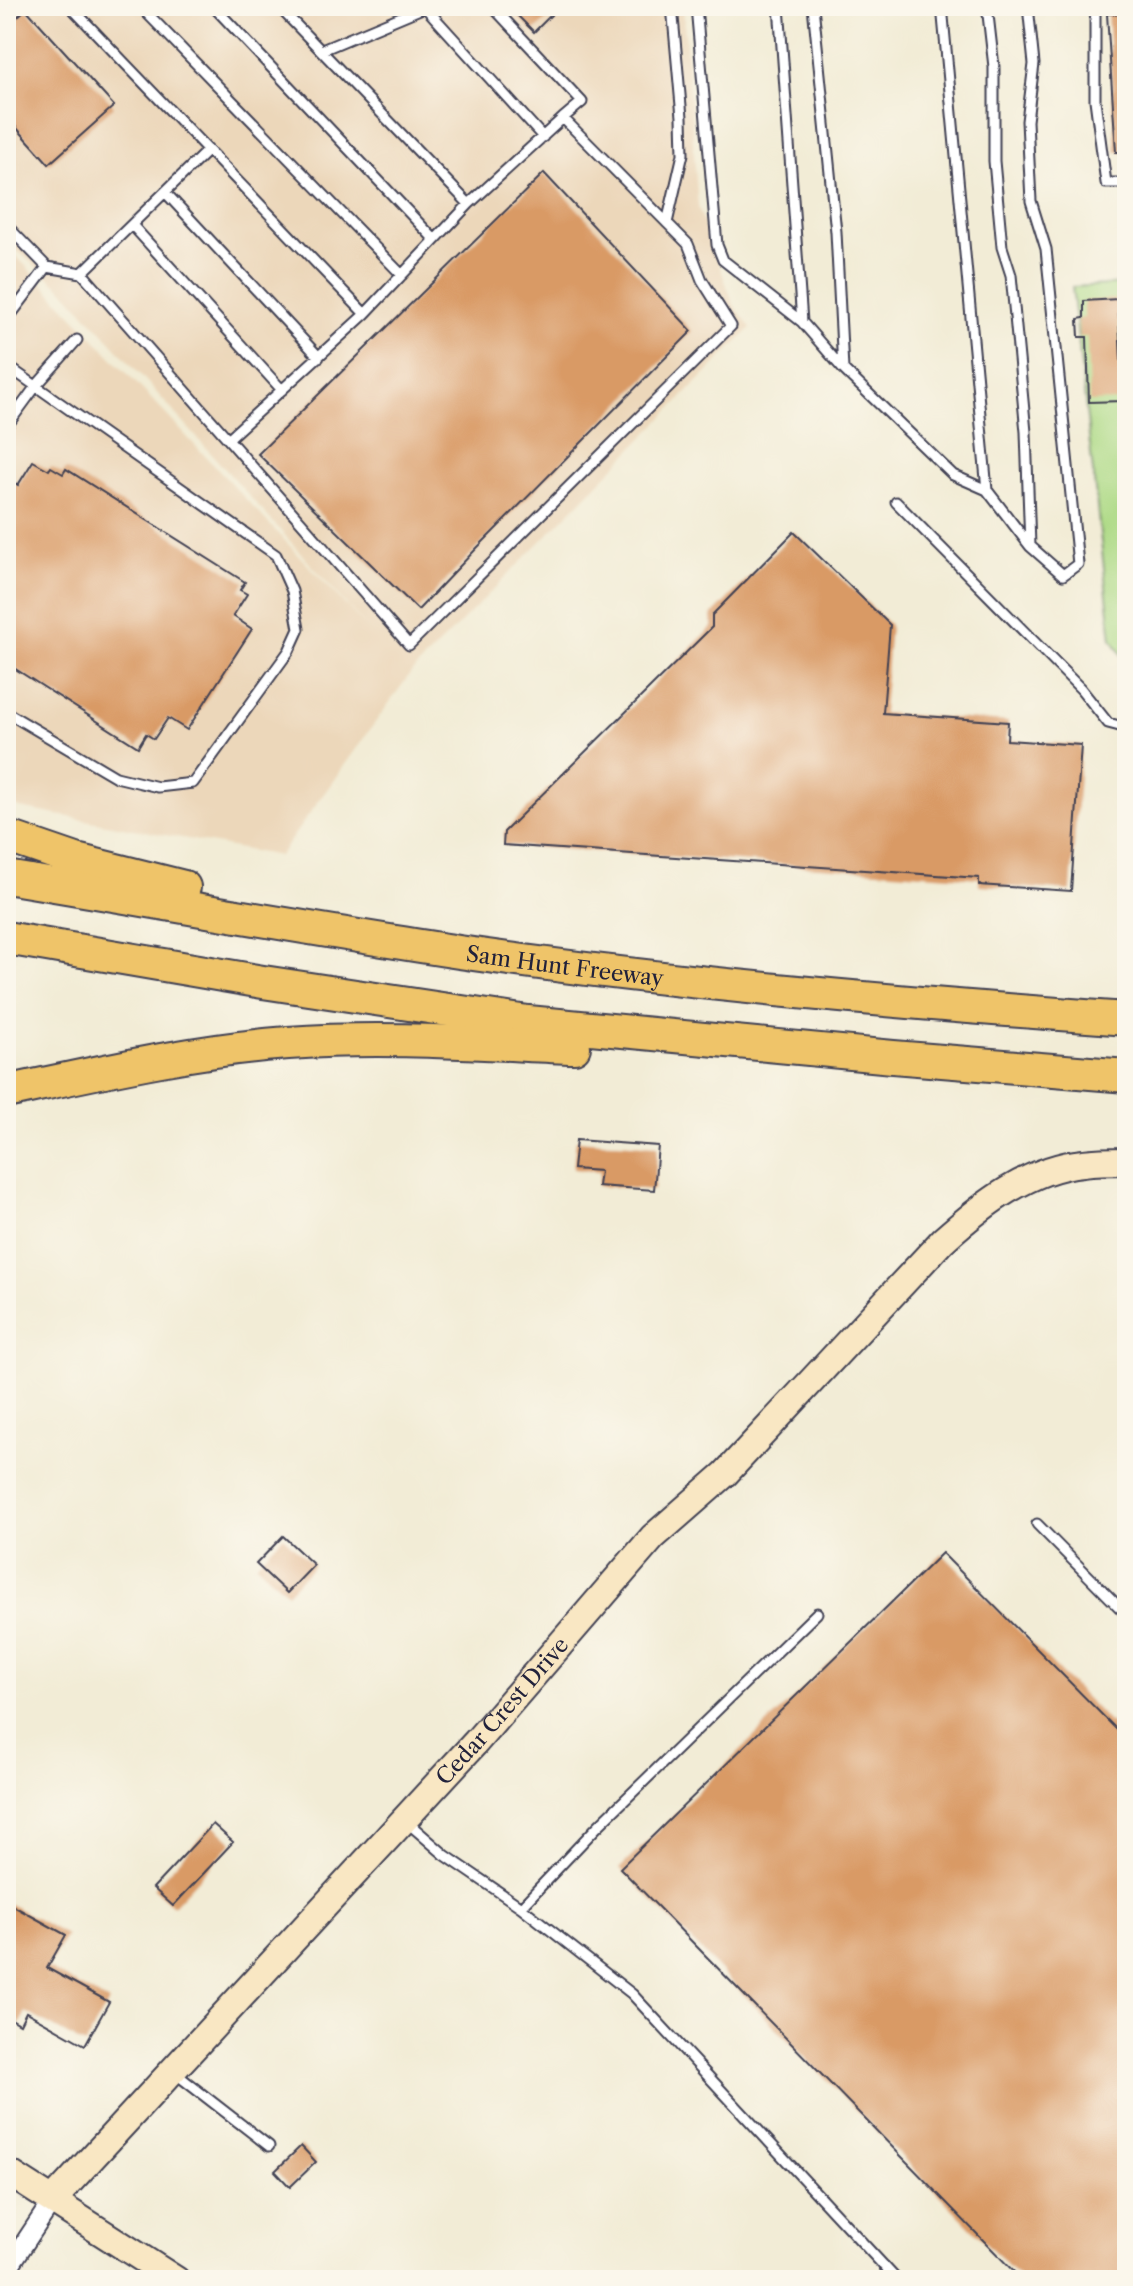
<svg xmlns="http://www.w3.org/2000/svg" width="1133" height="2286" font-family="'Libre Caslon Text',serif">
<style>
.built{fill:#ecd7ba}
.green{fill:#aeda86;stroke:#687e60;stroke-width:2}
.building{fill:#d99a65}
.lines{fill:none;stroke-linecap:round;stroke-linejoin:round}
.lane-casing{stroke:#414052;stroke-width:13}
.street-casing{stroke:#414052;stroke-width:22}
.secondary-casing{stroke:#414052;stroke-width:30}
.highway-casing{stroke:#414052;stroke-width:36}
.lane{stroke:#fff;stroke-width:9}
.street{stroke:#fff;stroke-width:18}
.secondary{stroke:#f9e7c3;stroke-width:26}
.highway{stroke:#efc469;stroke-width:32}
.labels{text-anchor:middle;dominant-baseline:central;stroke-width:8;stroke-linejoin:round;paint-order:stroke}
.street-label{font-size:22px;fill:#22223b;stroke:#fbf7ec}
</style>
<rect width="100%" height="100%" fill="#fbf7ec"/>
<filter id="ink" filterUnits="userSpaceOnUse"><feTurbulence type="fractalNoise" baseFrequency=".0125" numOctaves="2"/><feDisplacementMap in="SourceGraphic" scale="16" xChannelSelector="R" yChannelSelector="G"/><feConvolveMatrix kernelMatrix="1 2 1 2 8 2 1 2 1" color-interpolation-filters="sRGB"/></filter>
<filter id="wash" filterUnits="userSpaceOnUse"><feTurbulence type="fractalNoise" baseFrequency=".006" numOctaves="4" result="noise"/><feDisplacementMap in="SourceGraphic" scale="32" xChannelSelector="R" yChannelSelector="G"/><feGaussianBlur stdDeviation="1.8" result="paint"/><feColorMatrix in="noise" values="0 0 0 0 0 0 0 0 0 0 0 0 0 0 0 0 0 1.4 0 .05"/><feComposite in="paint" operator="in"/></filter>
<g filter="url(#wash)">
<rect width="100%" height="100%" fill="#f2ecd6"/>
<!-- built -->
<path class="built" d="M6,6H683L698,207L734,305L751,328L410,674L279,856L20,808L6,802V245L374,635L68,294L6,241Z"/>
<!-- green -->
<path class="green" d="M1127,284V664L1112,639L1072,287Z"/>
<g id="blocks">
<!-- building -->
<path class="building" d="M508,6H560L534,32Z
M26,9L114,106L49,164L6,116V27Z
M1127,13V152H1116L1107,14Z
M544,173L692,331L477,548L418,610L258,454Z
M1118,299L1123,401L1089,402L1087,337H1079L1078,319L1084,318V301Z
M33,461L49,470L51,467L63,474L66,469L245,582L240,590L247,594L233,616L252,629L187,730L168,718L154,739L146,734L138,747L6,663V639L10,633L6,630V480L7,478L18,485Z
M794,532L890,625L883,713L1008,722L1007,740L1081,745L1071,891L979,885V878L503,845L504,832L712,627V615Z
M576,1140L658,1146L654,1190L598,1186L600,1171L573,1169Z
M283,1536L314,1565L287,1593L256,1564Z
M942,1553L1127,1740V2280H1022L620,1868Z
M213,1824L233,1842L173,1906L153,1888Z
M6,1902L66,1935L47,1968L109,2002L85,2045L26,2012L20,2024L6,2016Z
M301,2146L316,2162L290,2187L275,2171Z"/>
</g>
</g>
<g filter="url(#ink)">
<use href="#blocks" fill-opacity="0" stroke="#414052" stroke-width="2"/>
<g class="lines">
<defs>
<path id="lane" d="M70,6L365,314
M140,6L402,275
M213,6L435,240
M278,6L469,204
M492,6L582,102L563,118
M696,6L717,245L723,260L802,322L843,369L953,475L987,490L1030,546L1063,575L1078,564L1046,249L1031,201L1027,121L1034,64L1028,6
M779,6L802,322
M813,6L836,232L843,369
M942,6L987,490
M987,6L994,67V161L1002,247L1011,275L1026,432L1030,546
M1095,6V100L1106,183H1127
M425,7L543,137
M322,50L427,6
M563,118L688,244L702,280L731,326L409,645L228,439L365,314L469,204Z
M165,192L319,357
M667,223L683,154L682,117L672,6
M6,225L47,267L6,321
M132,225L282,390
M47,267L82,273L228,439
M82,273L208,150
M6,365L276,555L292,591L299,629L289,651L193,783L158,787L116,777L6,712
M6,427L36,386L77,340
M896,502L1081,689L1108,723L1127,728
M1037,1524L1127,1615
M407,1822L445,1855L521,1907L632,1994L897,2280
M521,1907L597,1827L817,1613
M175,2073L269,2146"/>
<path id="street" d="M6,2271L53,2200"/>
<g id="secondary">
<path d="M6,2171L176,2280"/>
<path id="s1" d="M53,2200L476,1742L653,1537L725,1474L943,1240C982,1205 1029,1168 1083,1163C1098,1161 1113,1161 1127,1161"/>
</g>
<g id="highway">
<path d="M6,836L76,860L184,887"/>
<path id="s2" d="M6,877C157,902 308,929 459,952C681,984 904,1003 1127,1019"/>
<path d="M6,938L263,982L528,1022L893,1057L1127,1076"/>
<path d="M6,1092C99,1072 193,1050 288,1043C384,1036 478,1043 574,1047"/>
</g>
</defs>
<!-- lane casing -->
<use href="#lane" class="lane-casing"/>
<!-- street casing -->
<use href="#street" class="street-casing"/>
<!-- secondary casing -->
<use href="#secondary" class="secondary-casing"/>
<!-- highway casing -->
<use href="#highway" class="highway-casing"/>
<!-- lane -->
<use href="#lane" class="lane"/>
<!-- street -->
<use href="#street" class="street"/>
<!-- secondary -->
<use href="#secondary" class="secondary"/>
<!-- highway -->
<use href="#highway" class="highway"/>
</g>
</g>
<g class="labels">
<!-- street labels -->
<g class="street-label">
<text stroke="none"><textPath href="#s2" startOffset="566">Sam Hunt Freeway</textPath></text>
<text stroke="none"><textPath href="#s1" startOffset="664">Cedar Crest Drive</textPath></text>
</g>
</g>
<!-- margin -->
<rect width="1133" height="2286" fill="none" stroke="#fbf7ec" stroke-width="32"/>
</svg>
